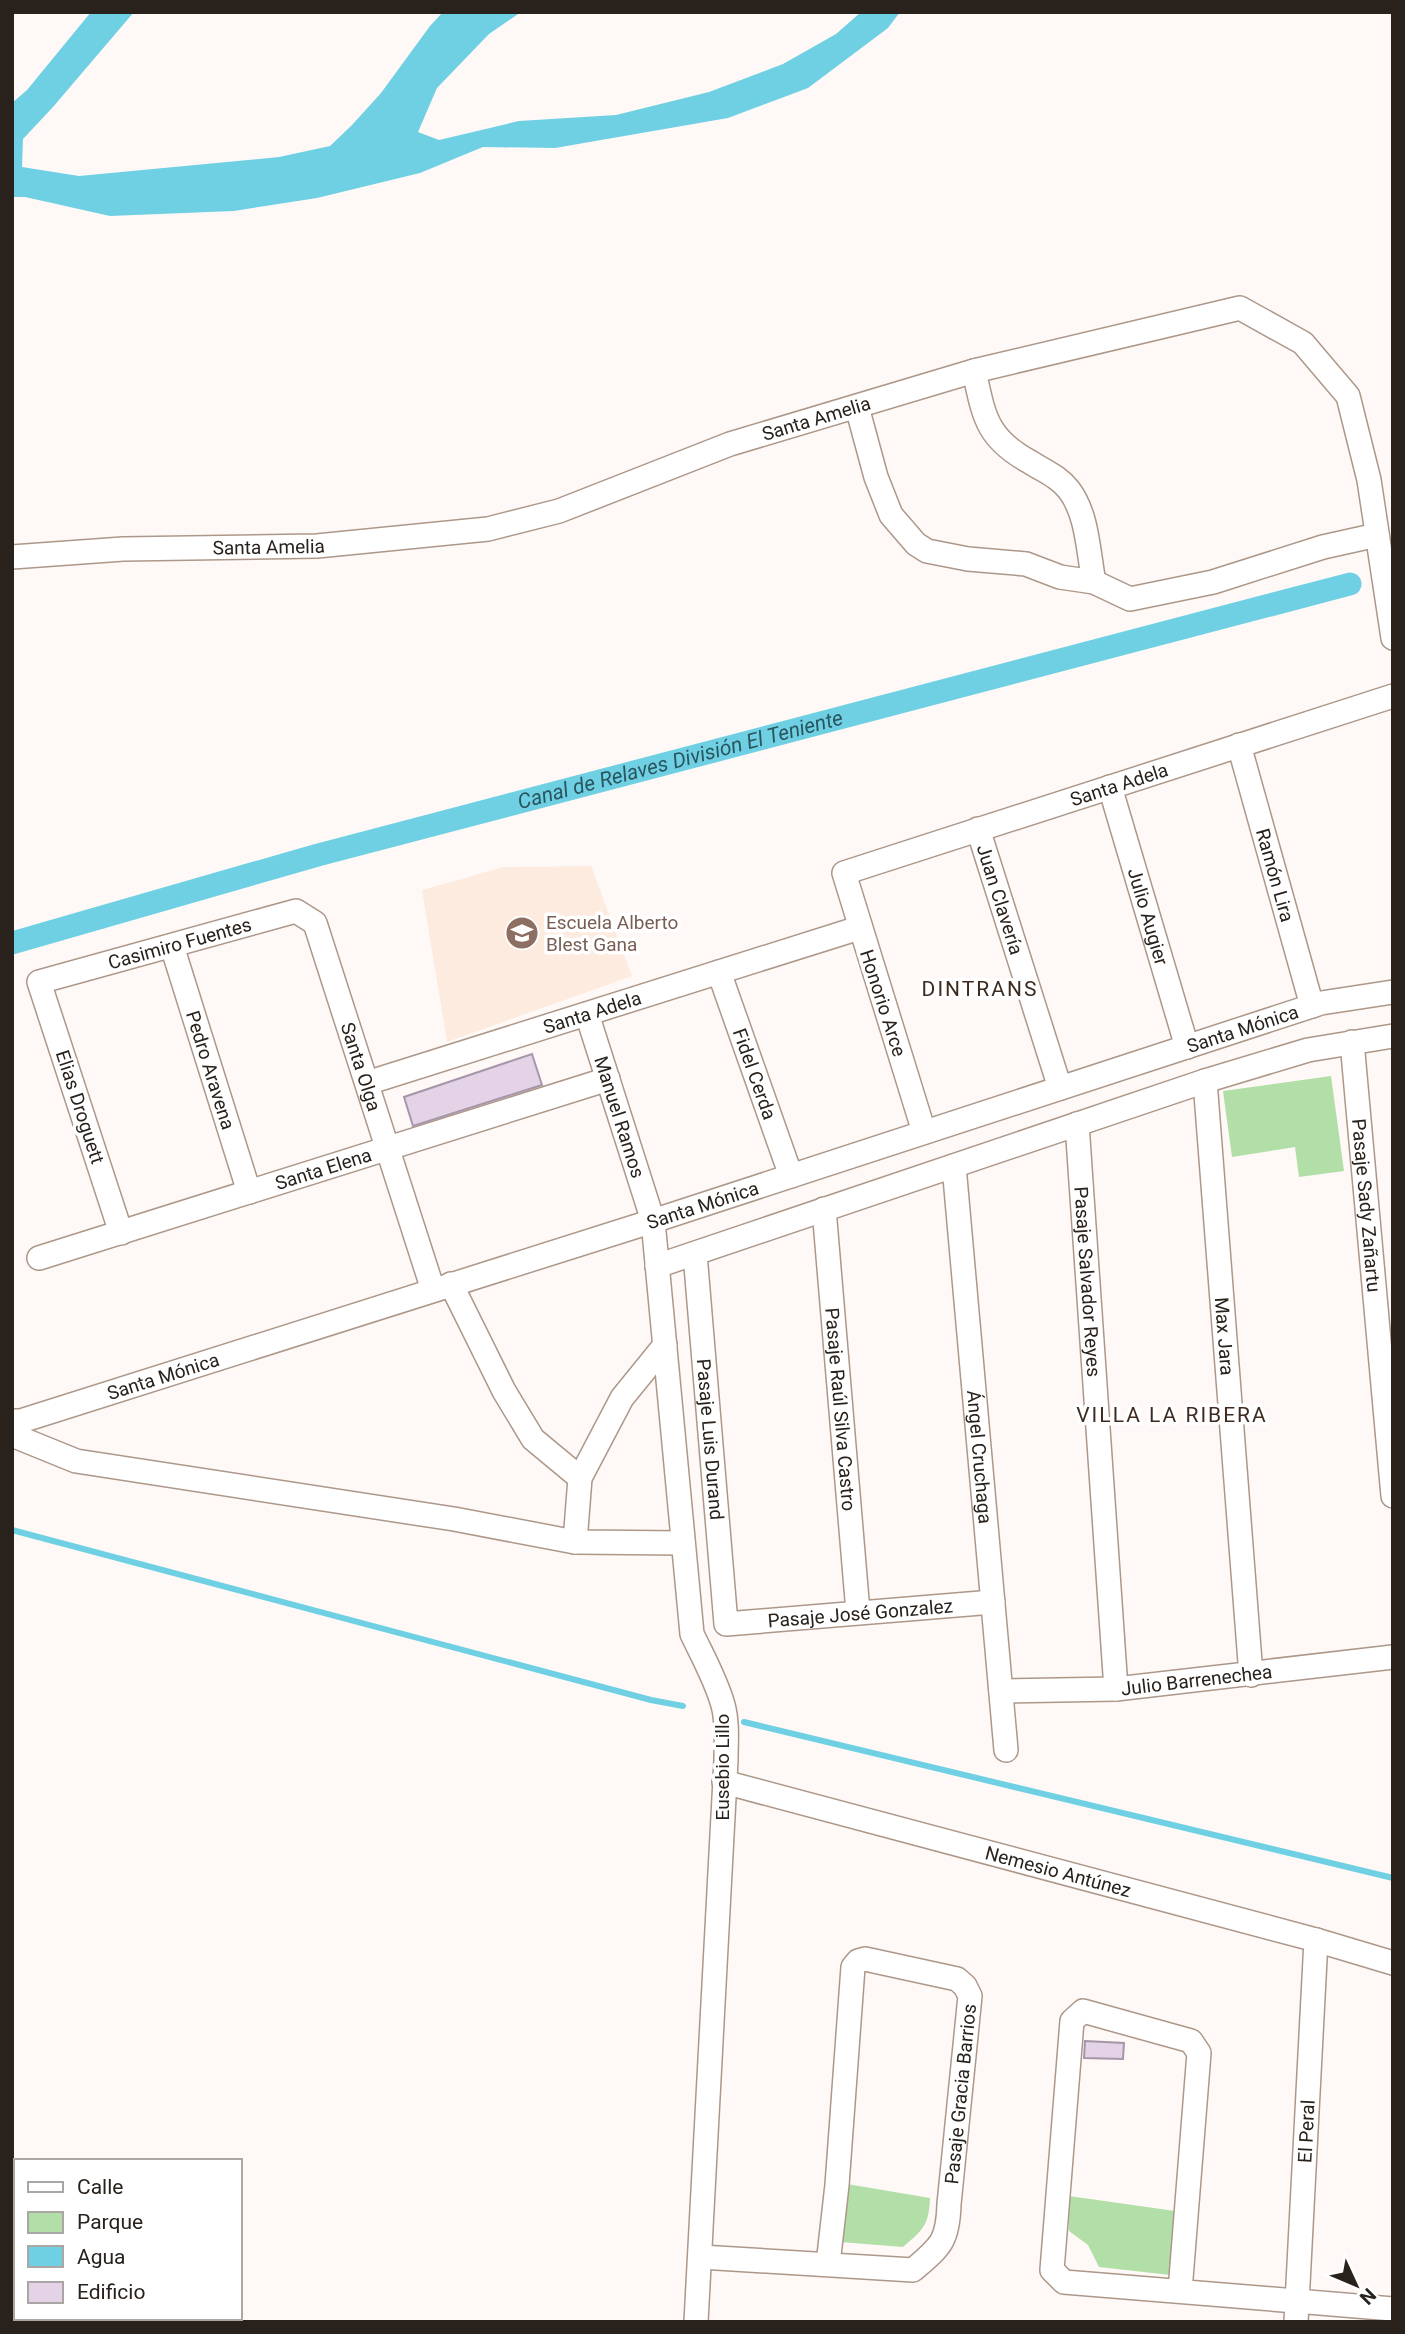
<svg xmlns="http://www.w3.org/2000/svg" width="1405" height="2334" font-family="Roboto,sans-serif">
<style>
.built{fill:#feebe0}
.green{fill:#b2dea8}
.water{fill:#6fd0e4}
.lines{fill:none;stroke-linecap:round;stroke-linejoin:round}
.stream{stroke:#6fd0e4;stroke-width:6}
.canal{stroke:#6fd0e4;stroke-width:23}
.building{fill:#e4d2e6;stroke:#a696a9;stroke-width:2}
.minor-casing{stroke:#ad9789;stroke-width:26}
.minor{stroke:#fff;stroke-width:23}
.labels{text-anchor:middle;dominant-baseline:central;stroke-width:7;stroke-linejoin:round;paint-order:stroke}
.street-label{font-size:19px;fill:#29211b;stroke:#fff}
.education-label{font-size:19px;fill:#785e54;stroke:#fff;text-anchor:start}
.water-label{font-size:21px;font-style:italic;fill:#2a565f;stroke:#fff}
.neighbourhood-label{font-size:21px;letter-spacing:2px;fill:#3d2b20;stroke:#fff}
</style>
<rect width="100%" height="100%" fill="#fef9f6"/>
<!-- built -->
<path class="built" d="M591,866L632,976L447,1042L422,890L504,867Z"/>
<!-- green -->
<path class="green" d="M1331,1076L1344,1171L1299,1177L1295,1147L1232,1157L1223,1091Z
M847,2184L930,2198C929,2225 923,2230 903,2247L840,2242Z
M1069,2196L1175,2211L1170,2275L1099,2267L1088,2245L1069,2231Z"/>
<!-- water -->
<path class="water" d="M91,12H134L53,107L23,139L22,167L79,176L279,157L330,146L352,125L381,93L430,26L443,12H521L489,34L437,88L418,132L439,140L519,121L616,115L709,92L783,64L836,34L861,12H900L888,28L808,88L728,118L555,148L483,147L420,173L317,198L234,211L110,216L25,197H12V103L27,90Z"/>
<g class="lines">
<!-- stream -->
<path class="stream" d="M12,1530L651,1700L683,1706
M744,1722L1393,1878"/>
<!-- canal -->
<path class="canal" id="s1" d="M12,943L318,855L1350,584"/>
</g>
<!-- building -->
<path class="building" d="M532,1054L542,1085L413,1126L404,1097Z
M1085,2041L1124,2043L1123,2059L1084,2058Z"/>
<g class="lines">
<defs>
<g id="minor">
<path d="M974,371C984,416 986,438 1030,462C1044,471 1058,476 1069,490C1088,515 1088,552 1094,582"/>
<path d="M857,407L876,477L891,515L916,544L927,551L968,559L1026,564L1060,577L1094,582L1130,599L1213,582L1323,547L1377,535"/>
<path id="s2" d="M12,557L123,549L317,546L488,529L559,511L730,444L974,371L1240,308L1303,343L1348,396L1369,480L1393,638"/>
<path id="s3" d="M1239,745L1312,1006"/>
<path id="s4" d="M1110,787L1187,1047"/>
<path id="s5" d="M978,829L1060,1088"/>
<path id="s6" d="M172,946L249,1192"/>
<path id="s7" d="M719,972L791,1176"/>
<path id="s8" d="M587,1014L653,1221L692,1634C703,1657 716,1680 723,1705C728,1723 726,1742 726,1760L696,2322"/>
<path id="s9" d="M1352,1042L1393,1496"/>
<path id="s10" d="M1205,1081L1251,1675"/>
<path id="s11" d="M367,1083L859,928"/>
<path id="s12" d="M1077,1124L1116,1689"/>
<path id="s13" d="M924,1132L844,873L1393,696"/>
<path id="s14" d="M954,1166L1006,1750"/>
<path id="s15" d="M824,1209L858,1612"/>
<path id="s16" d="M121,1233L39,982L296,911L315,923L433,1290"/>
<path id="s17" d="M695,1254L726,1624L993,1602"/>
<path id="s18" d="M39,1258L608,1079"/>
<path d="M657,1266L1205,1081L1308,1050L1393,1036"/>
<path d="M451,1284L504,1391L533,1439L580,1478"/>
<path id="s19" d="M12,1421H21L653,1221L1321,1003L1393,992"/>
<path d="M12,1435L76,1461L454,1519L575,1542L683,1543"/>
<path d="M575,1542L580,1478L622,1398L665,1345"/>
<path id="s20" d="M1001,1691L1116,1689L1393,1657"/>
<path id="s21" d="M724,1782L1316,1940L1393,1963"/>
<path id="s22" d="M701,2257L913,2270C941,2246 948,2241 949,2204L970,1996L965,1986L957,1979L865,1959L858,1961L853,1967L837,2185L828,2264"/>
<path d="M1180,2291L1199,2053L1191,2041L1083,2011L1072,2021L1052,2270L1064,2282L1393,2309"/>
<path id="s23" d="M1296,2322L1316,1940"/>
</g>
</defs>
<!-- minor casing -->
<use href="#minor" class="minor-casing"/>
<!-- minor -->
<use href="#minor" class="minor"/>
</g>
<!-- icons -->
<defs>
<symbol id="school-disc" viewBox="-11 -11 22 22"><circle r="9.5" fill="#8d6e63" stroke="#fff"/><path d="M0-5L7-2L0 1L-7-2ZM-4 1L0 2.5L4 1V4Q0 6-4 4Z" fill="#fff"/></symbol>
</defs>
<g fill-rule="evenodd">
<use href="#school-disc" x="503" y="914" width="38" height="38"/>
</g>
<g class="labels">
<!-- street labels -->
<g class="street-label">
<text stroke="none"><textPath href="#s2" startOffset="824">Santa Amelia</textPath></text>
<text stroke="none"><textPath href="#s2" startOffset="257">Santa Amelia</textPath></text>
<text stroke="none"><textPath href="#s13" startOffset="560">Santa Adela</textPath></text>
<text stroke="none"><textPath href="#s3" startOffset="135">Ramón Lira</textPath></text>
<text stroke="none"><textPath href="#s5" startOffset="74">Juan Clavería</textPath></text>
<text stroke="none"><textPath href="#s4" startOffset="135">Julio Augier</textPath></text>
<text stroke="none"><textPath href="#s16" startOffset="410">Casimiro Fuentes</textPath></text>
<text transform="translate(883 1003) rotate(72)">Honorio Arce</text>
<text stroke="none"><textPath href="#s11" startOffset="236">Santa Adela</textPath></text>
<text stroke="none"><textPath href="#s19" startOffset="1292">Santa Mónica</textPath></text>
<text stroke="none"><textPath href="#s16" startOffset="704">Santa Olga</textPath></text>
<text stroke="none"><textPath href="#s6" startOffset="130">Pedro Aravena</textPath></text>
<text stroke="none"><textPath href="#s7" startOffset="108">Fidel Cerda</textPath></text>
<text transform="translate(80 1107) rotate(72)">Elias Droguett</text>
<text stroke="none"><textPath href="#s8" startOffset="108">Manuel Ramos</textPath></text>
<text stroke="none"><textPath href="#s18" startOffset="298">Santa Elena</textPath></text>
<text stroke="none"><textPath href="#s19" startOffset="724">Santa Mónica</textPath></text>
<text stroke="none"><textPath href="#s9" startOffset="164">Pasaje Sady Zañartu</textPath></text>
<text stroke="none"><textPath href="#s12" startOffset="158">Pasaje Salvador Reyes</textPath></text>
<text stroke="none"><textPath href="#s10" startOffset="256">Max Jara</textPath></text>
<text stroke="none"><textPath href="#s19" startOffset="158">Santa Mónica</textPath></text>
<text stroke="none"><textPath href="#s15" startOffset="201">Pasaje Raúl Silva Castro</textPath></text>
<text stroke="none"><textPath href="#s17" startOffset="186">Pasaje Luis Durand</textPath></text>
<text stroke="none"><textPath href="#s14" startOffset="292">Ángel Cruchaga</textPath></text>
<text stroke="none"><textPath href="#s17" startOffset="506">Pasaje José Gonzalez</textPath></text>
<text stroke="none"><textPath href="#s20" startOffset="196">Julio Barrenechea</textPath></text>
<text transform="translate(722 1767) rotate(-90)">Eusebio Lillo</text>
<text stroke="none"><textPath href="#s21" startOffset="346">Nemesio Antúnez</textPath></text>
<text stroke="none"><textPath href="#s22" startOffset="402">Pasaje Gracia Barrios</textPath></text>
<text stroke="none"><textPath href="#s23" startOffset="191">El Peral</textPath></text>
</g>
<!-- education labels -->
<g class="education-label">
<text x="546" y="922">Escuela Alberto<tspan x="546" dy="22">Blest Gana</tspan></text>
</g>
<!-- water labels -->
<g class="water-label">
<text stroke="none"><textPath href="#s1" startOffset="693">Canal de Relaves División El Teniente</textPath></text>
</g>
<!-- neighbourhood labels -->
<g class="neighbourhood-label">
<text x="980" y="989">DINTRANS</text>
<text x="1172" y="1415">VILLA LA RIBERA</text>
</g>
</g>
<!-- border -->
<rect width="1405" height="2334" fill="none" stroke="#29211b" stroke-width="28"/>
<!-- legend -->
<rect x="14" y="2159" width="228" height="161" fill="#ffffff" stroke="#a9a6a4" stroke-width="2"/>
<rect x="28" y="2182" width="35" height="10" fill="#ffffff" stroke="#a9a6a4" stroke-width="2"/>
<text x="77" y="2194" font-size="21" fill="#29211b">Calle</text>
<rect x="28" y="2212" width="35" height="21" fill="#b2dea8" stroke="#a9a6a4" stroke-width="2"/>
<text x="77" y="2229" font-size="21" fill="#29211b">Parque</text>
<rect x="28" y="2246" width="35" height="21" fill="#6fd0e4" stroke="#a9a6a4" stroke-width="2"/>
<text x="77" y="2264" font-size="21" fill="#29211b">Agua</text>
<rect x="28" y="2282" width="35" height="21" fill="#e4d2e6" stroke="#a9a6a4" stroke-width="2"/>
<text x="77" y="2299" font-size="21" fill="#29211b">Edificio</text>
<!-- north arrow -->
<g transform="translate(1356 2285) rotate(134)" stroke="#ffffff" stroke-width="5" paint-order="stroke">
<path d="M0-5L12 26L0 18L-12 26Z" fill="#29211b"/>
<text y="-10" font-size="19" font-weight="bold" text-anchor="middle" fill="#29211b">N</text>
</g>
</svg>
